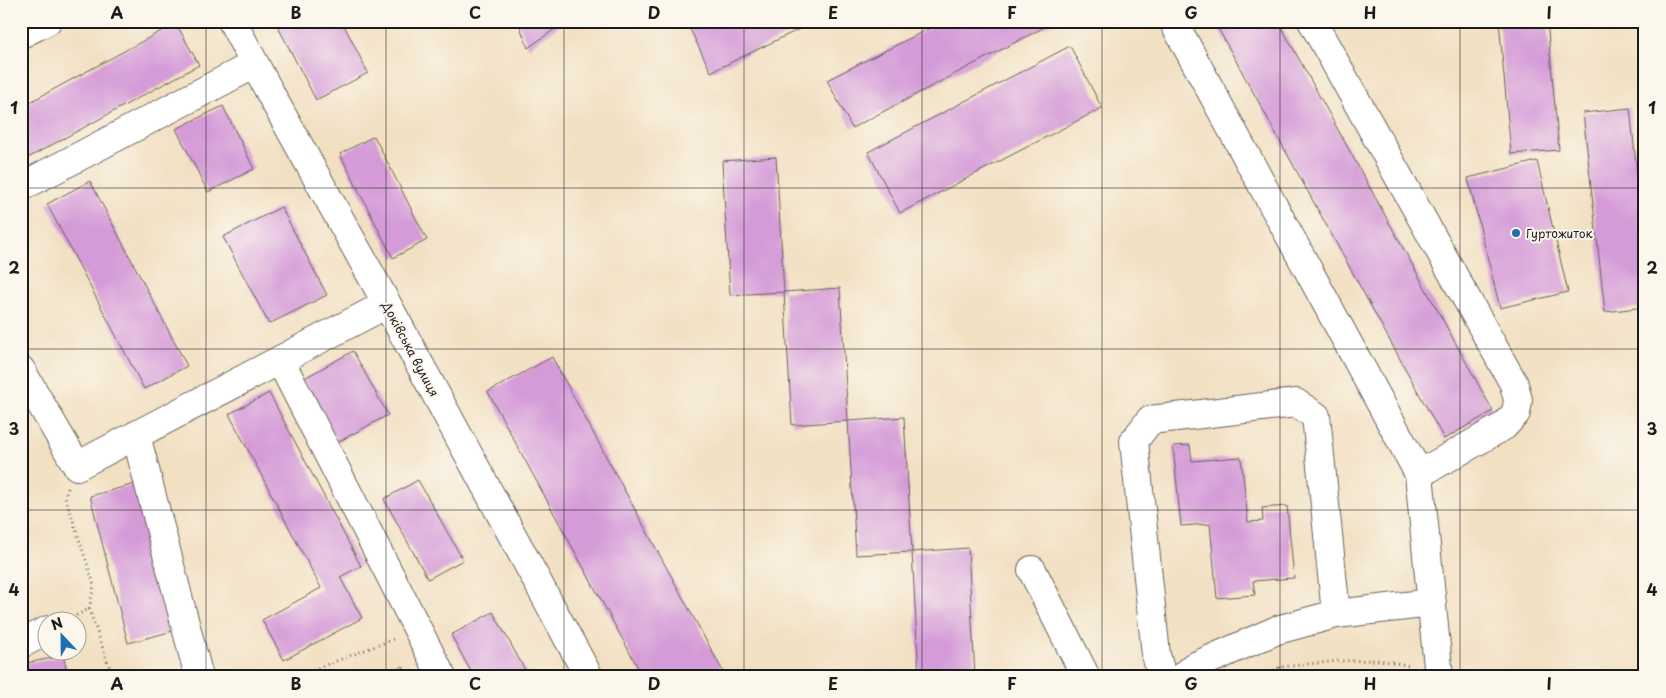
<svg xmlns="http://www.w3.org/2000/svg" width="1666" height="698" font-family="'Playpen Sans',sans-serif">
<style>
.building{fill:#d59bd8}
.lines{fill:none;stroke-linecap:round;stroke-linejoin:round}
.minor-casing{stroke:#676156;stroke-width:30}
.path{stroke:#676156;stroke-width:3;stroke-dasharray:1 4;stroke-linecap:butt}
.minor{stroke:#fff;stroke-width:28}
.grid{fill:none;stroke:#1c1c1c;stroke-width:1;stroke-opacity:0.55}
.poi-dot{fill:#1f6fb2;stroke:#fbf7ec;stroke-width:2}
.labels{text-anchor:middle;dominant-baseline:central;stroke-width:4;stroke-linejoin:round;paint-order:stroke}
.poi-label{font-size:12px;fill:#1c1c1c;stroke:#fbf7ec;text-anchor:start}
.street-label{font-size:12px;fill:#1c1c1c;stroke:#fbf7ec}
.neatline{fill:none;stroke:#1c1c1c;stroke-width:2}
.grid-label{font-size:16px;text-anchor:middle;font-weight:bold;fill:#1c1c1c}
</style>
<rect width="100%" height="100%" fill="#fbf7ec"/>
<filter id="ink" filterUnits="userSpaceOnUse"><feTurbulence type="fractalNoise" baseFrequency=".02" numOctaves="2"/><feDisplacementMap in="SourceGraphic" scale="10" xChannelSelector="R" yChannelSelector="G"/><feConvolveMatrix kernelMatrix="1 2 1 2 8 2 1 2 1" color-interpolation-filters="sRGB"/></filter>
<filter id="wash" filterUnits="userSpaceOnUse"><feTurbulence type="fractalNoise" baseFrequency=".0096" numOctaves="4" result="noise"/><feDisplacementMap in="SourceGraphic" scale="20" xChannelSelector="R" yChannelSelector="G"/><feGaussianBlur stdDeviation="1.12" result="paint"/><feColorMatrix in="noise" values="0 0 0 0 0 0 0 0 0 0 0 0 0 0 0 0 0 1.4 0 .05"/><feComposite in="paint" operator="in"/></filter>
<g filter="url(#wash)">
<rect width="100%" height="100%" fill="#f2e0c3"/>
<g id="blocks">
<!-- building -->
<path class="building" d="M275,21H342L368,73L316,100Z
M518,21H566L528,48Z
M686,21H816L711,72Z
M944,21H1056L852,128L827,80Z
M1214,21H1278L1493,411L1444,439Z
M1499,21H1547L1559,150L1511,154Z
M176,23L199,65L24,160L21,154V107Z
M1070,46L1102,108L900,213L868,152Z
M223,106L254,169L208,192L176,129Z
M1630,108L1645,247V307L1605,312L1583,113Z
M374,136L427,240L393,258L340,154Z
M776,157L784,292L730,295L722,161Z
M1537,161L1568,292L1500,308L1468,178Z
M90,181L187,366L144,389L47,204Z
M281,207L327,295L269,324L223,237Z
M840,288L848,421L904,417L912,552L968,548L975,677H919L912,552L856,555L848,421L792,425L784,292Z
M353,351L388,415L338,442L303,379Z
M552,357L726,677H643L488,392Z
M269,393L361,566L340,577L362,618L284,660L262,620L321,588L229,414Z
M1190,445L1192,461L1241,457L1248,522L1263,521L1262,508L1287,506L1294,578L1253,581L1255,595L1217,598L1210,524L1181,526L1173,446Z
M418,480L463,560L428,579L384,499Z
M135,484L173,631L128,643L90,496Z
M493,612L529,677H474L451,635Z
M63,656L69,677H21V664Z
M403,666L409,677H384Z"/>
</g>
</g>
<g filter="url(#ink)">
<use href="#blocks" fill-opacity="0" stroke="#676156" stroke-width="1"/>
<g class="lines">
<defs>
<path id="minor" d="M232,21L276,104L387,304L589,677
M1173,21L1419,474L1439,677
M1312,21L1514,384L1518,400L1516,413L1504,426L1419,474
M21,34L47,21
M21,187L255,64
M280,360L442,677
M21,370L77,466L387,304
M136,435L199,677
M1032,570L1086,677
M21,644L48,630
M1162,677L1156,655L1134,441L1150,420L1296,403L1316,416L1336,614
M1182,677L1193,667L1277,630L1336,614L1432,603"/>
</defs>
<!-- minor casing -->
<use href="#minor" class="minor-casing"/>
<!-- path -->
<path class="path" d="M68,488L65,496L94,585L89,609L71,618
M89,609L113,677
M1280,667L1281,677
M294,677L394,639
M1260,677L1280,667L1339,661L1380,660L1411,666
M1400,677L1413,670"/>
<!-- minor -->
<use href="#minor" class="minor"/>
</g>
</g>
<!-- grid -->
<path class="grid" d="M206,21V677M386,21V677M564,21V677M744,21V677M922,21V677M1102,21V677M1280,21V677M1460,21V677M21,188H1645M21,349H1645M21,510H1645"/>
<!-- markers -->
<circle class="poi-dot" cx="1516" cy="233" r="5"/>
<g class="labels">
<!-- poi labels -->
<g class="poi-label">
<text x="1526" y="233">Гуртожиток</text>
</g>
<!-- street labels -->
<g class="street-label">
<text transform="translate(411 349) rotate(62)">Доківська вулиця</text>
</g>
</g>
<!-- margin -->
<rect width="1666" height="698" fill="none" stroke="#fbf7ec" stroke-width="55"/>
<!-- north arrow -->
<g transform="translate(62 636) rotate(338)"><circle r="24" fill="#fbf7ec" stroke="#a29f99"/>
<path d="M0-4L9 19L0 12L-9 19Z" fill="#1f6fb2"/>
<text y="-8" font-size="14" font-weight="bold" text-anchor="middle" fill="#1c1c1c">N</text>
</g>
<rect x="28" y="28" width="1610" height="642" class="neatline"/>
<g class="grid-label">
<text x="117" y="19">A</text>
<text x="296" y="19">B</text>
<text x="475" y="19">C</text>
<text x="654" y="19">D</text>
<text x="833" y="19">E</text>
<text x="1012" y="19">F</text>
<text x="1191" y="19">G</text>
<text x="1370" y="19">H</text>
<text x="1549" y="19">I</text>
<text x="14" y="114">1</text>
<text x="1652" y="114">1</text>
<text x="14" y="274">2</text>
<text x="1652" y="274">2</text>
<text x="14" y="435">3</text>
<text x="1652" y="435">3</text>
<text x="14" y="596">4</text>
<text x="1652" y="596">4</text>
<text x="117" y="690">A</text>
<text x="296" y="690">B</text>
<text x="475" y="690">C</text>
<text x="654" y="690">D</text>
<text x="833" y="690">E</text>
<text x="1012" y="690">F</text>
<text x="1191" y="690">G</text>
<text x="1370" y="690">H</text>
<text x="1549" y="690">I</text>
</g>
</svg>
